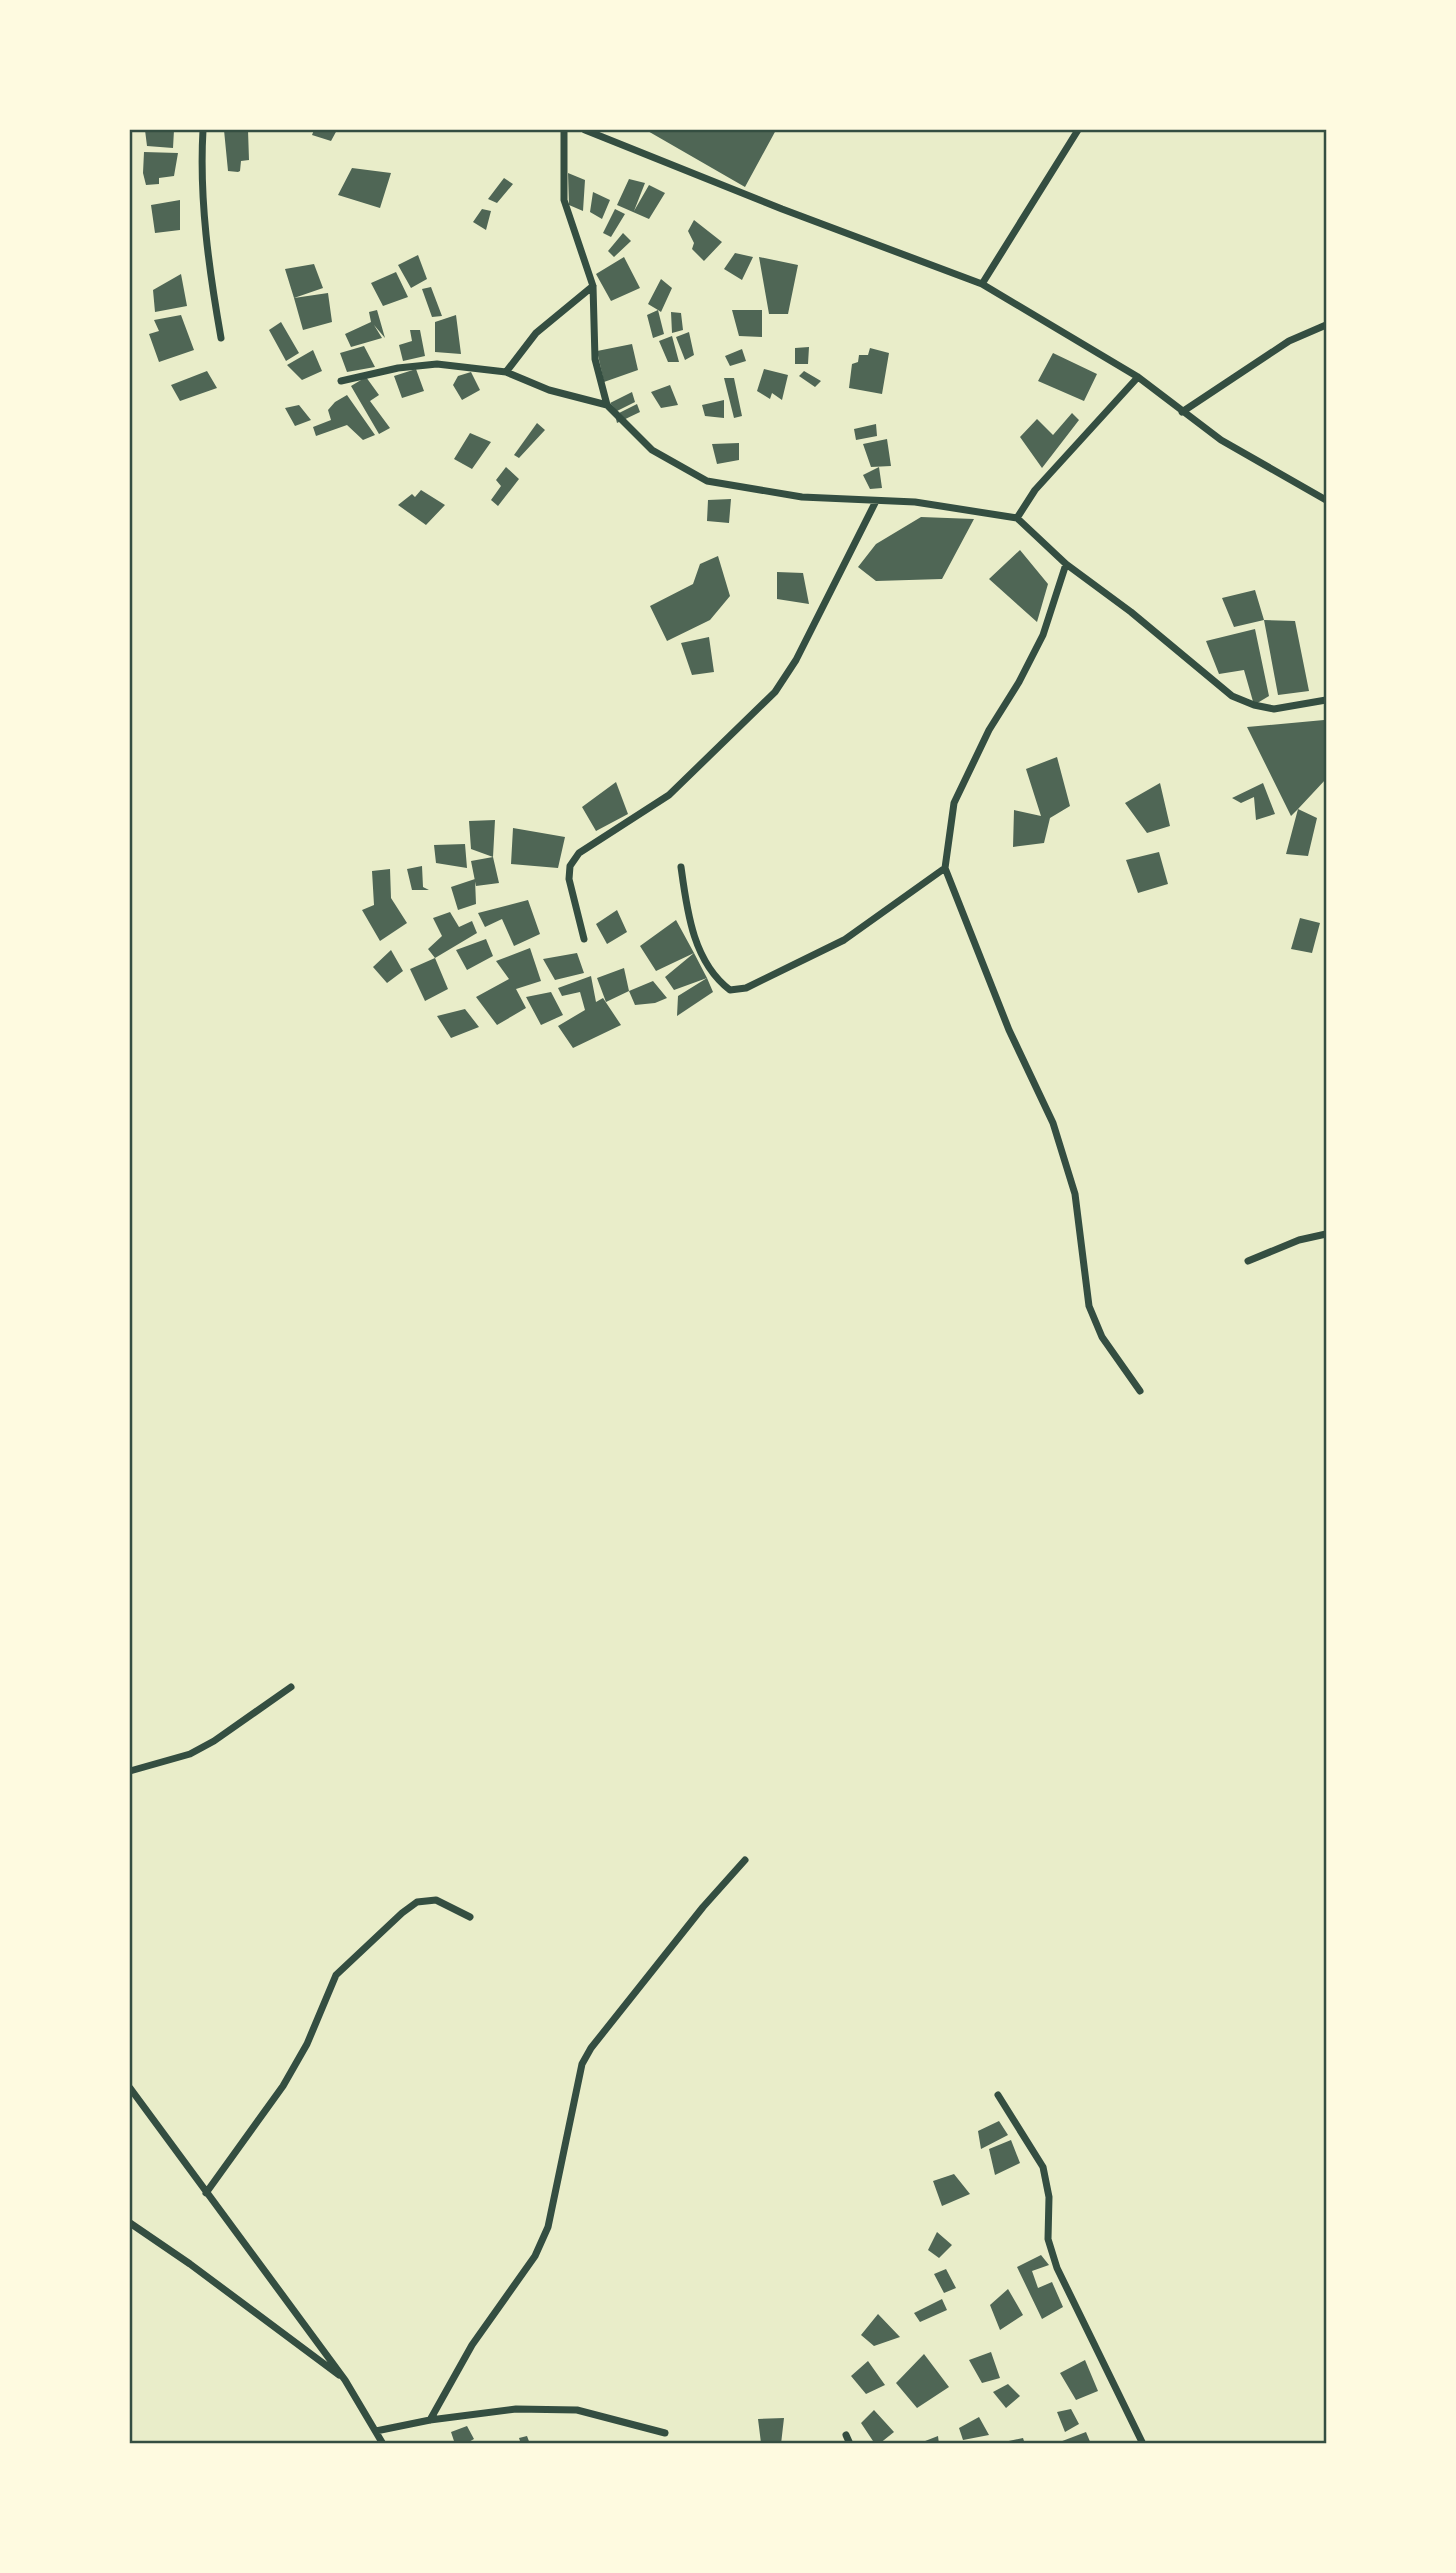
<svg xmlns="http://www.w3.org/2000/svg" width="1456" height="2573" font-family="Roboto,sans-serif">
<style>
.building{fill:#4f6655}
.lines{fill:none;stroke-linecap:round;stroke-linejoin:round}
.minor{stroke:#344e41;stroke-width:7}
.neatline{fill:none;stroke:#344e41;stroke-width:2.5}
</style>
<rect width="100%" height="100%" fill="#e9edc9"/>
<!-- building -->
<path class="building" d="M145,130H174L173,148L147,146Z
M224,130H248L249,160L241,161L240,171L238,172L228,171Z
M314,130H337L331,141L312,135Z
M646,130H776L745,187Z
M144,152L178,153L174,176L159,178V184L146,185L143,173Z
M352,168L391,173L380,208L338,195Z
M568,173L585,180L583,211L569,205Z
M504,178L513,184L497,203L488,199Z
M629,179L645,183L634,211L649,185L665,193L649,219L617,205Z
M593,192L610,200L602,219L590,212Z
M180,200V230L155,233L151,205Z
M482,209L491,211L486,230L473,222Z
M615,209L625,214L611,237L603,233Z
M694,220L722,242L704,261L692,249L694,243L688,231Z
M623,233L631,241L614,257L608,251Z
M735,253L753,257L742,280L724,269Z
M418,255L427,279L411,288L398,265Z
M624,257L640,288L611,301L596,274Z
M759,257L798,265L788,314H769Z
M314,264L323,288L294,298L285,269Z
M396,272L408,297L383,306L371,283Z
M181,274L187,306L155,312L153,290Z
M661,279L672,288L661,312L658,310L664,334L653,338L647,315L658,310L648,304Z
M431,287L442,316L432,317L422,289Z
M328,293L332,322L303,330L294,298Z
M377,310L385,338L374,325L382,338L351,347L345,334L371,322L369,312Z
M732,310H762V337L739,336Z
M671,312L681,313L683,330L672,333Z
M181,315L194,350L159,362L149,334L159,331L154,320Z
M456,315L461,354L435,352V322Z
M281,322L299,353L286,361L269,330Z
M410,330H420L425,356L403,361L399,345L412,341Z
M689,332L694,355L685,360L676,337Z
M672,336L679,362H668L659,341Z
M632,344L638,370L604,382L597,351Z
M364,346L375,367L347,372L340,353Z
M809,347L808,364H795V348Z
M870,348L889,353L882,394L849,388L852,364L858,362L859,355H868Z
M742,349L746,361L730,366L725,356Z
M313,350L322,371L302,380L287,365Z
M1053,353L1097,374L1084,401L1038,381Z
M416,369L424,391L402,398L394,376Z
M764,369L788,375L782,400L772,393L770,399L757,391Z
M207,371L217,388L180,401L171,385Z
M804,371L821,381L815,387L799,376Z
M471,372L480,390L462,400L453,385L458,376Z
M366,377L379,395L370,401L390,428L379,434L351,386Z
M724,378H734L742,416L734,418Z
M670,385L678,405L661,408L651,392Z
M632,392L635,402L617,411L610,403Z
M347,395L375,435L363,440L347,425L316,436L313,427L331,420L328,410L335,402Z
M724,400V418L705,416L702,405Z
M637,404L640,412L617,423L615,415Z
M299,405L311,420L295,426L285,408Z
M1072,413L1079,420L1042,468L1020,437L1037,419L1053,435Z
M537,423L545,430L519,458L514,455Z
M876,424L877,436L856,440L854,429Z
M470,433L491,442L472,469L454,459Z
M887,439L891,466L871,467L863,444Z
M739,443V460L717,464L712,444Z
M506,467L519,479L498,506L491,500L501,486L496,480Z
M879,467L882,488L870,489L863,475Z
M421,490L445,505L426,525L398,505L412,494L415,497Z
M731,499L729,523L707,521L708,500Z
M921,517L974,519L942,579L876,581L858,567L876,544Z
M1020,550L1048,584L1037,622L989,579Z
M718,556L730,596L710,620L667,641L650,606L693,584L700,564Z
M777,572L803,573L809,604L777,599Z
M1255,590L1264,620L1234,627L1222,598Z
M1264,620L1295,621L1309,691L1278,695Z
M1255,629L1269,696L1254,705L1244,670L1219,674L1206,641Z
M709,637L714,672L692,675L681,643Z
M1324,720L1326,779L1298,809L1317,818L1308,856L1286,854L1298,809L1291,816L1247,727Z
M1057,757L1070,806L1050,818L1044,843L1013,847L1014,810L1041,816L1026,769Z
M616,782L628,814L596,831L582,807Z
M1160,783L1170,826L1147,833L1125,803Z
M1263,783L1275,814L1256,820L1254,797L1241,803L1232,798Z
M495,820L493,857L471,849L469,821Z
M513,828L565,837L558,868L511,864Z
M465,844L467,868L436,863L434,845Z
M1159,852L1168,884L1138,893L1126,860Z
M493,857L499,883L476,886L471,861Z
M422,866L423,887L429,890H412L407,869Z
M390,869L391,898L407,923L380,941L362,910L374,905L372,871Z
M475,879L476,904L458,910L451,887Z
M528,900L540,934L514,946L502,919L485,927L478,913Z
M617,910L627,932L607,944L596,924Z
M450,912L459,927L472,921L477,933L435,958L428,949L442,936L433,918Z
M1300,918L1320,923L1312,953L1291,949Z
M676,920L694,953L707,978L674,990L665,977L694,953L656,971L640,946Z
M486,939L493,956L467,970L456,950Z
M530,948L541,981L516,989L526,1008L497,1025L476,997L509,979L496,961Z
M391,950L403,971L387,983L373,967Z
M577,953L584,973L555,980L543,959Z
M435,958L448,989L425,1001L410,969Z
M624,968L629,991L606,1002L597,978Z
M591,976L596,1002L603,998L621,1025L573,1048L558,1026L585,1010L580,992L562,996L558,988Z
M707,978L713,992L677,1016L678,996Z
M653,981L667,998L655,1003L635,1005L629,991Z
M551,992L563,1015L541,1025L526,997Z
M465,1009L479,1027L451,1038L437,1016Z
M999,2121L1008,2135L981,2149L978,2131Z
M1011,2140L1020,2163L995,2175L989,2149Z
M954,2174L970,2194L942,2206L933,2181Z
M937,2232L952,2245L939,2258L928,2250Z
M1041,2255L1049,2265L1032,2271L1038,2288L1052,2282L1063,2307L1042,2319L1017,2267Z
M946,2269L956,2288L944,2293L934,2274Z
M1008,2289L1023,2315L1000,2330L990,2305Z
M942,2299L947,2310L920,2322L914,2313Z
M878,2314L900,2337L874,2346L861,2335Z
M991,2352L1000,2378L982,2383L969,2360Z
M924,2354L949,2387L917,2408L896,2383Z
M1085,2360L1098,2391L1076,2400L1060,2373Z
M868,2361L885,2385L866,2394L851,2376Z
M1008,2384L1020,2396L1006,2408L993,2392Z
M1071,2409L1079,2424L1065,2432L1057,2412Z
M874,2410L894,2432L879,2444H875L861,2423Z
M979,2417L989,2435L963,2440L959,2428Z
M784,2418L781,2444L761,2443L758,2419Z
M467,2426L474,2439L465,2444H455L451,2432Z
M1086,2432L1091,2444H1057V2443Z
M527,2436L530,2444H521L519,2438Z
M938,2436L939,2444H920V2443Z
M1023,2438L1025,2444H1004V2442Z"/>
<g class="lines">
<!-- minor -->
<path class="minor" d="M203,130C199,199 209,270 221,338
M564,130V200L593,286L595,359L607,405L652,450L707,481L802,497L915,502L1017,518L1035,490L1138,377
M585,130L782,209L982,284L1138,377L1221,440L1326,500
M982,284L1078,130
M506,372L536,333L593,286
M341,381L398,368L437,364L506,372L549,390L607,405
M1182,412L1289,341L1326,325
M1017,518L1066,564L1131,612L1232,696L1254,705L1274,709L1326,700
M1066,564L1043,635L1019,682L989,730L954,803L945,868L1009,1030L1053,1123L1075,1194L1089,1306L1102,1337L1140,1391
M681,867C687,911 693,962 730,990L746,988L844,940L945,868
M584,939L569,879L570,866L579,853L669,795L775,692L796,660L876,501
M1248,1261L1299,1240L1326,1234
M130,1771L190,1754L214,1741L291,1687
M130,2088L345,2380L383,2444
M998,2095L1043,2167L1049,2197L1048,2239L1057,2268L1143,2444
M206,2193L283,2086L307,2044L336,1975L402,1913L417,1902L436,1900L470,1917
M130,2223L190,2264L339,2375
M430,2420L472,2345L535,2256L548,2227L582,2064L591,2048L703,1907L745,1860
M376,2431L430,2420L516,2409L577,2410L665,2433
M846,2435L850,2444"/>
</g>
<!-- border -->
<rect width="1456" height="2573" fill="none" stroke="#fefae0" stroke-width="262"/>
<rect x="131" y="131" width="1194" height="2311" class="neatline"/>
</svg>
